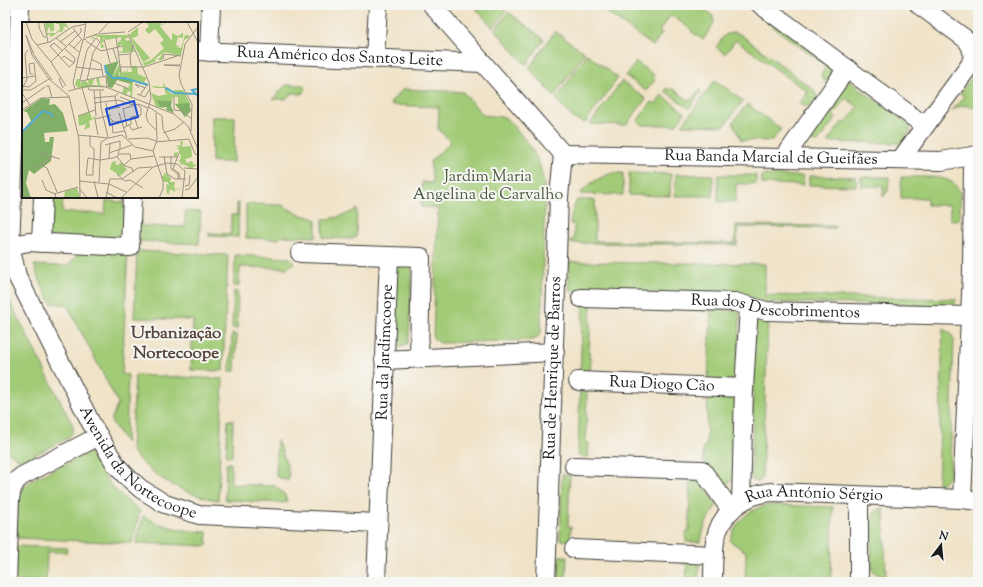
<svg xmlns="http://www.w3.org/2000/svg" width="983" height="587" font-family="'Sorts Mill Goudy',serif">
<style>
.green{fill:#a2cb77;stroke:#5f744a}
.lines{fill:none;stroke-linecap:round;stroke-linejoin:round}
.street-casing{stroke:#3c3a36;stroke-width:20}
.street{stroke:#fff;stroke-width:18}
.labels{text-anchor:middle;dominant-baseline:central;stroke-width:4;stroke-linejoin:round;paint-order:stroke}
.street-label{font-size:16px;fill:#1c1c1c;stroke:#f6f6f2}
.park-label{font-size:16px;fill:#4b593c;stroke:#f6f6f2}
.neighbourhood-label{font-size:17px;font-weight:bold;fill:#59483d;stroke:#f6f6f2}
.inset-river{fill:none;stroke:#50abce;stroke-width:2}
.inset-road{fill:none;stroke:#9b9383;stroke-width:1}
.view{fill:#1d4ed8;fill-opacity:0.15;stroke:#1d4ed8;stroke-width:2}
.inset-edge{fill:none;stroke:#1c1c1c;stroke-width:2}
</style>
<rect width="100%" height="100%" fill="#f6f6f2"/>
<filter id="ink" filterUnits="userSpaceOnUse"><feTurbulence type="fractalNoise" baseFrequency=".025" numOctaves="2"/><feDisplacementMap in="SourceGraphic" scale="8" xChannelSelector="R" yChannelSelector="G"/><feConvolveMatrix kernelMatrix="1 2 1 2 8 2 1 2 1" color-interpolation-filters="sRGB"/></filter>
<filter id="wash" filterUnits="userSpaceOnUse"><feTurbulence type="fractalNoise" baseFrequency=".012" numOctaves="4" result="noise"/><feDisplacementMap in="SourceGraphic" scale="16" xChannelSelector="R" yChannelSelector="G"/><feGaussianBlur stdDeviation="0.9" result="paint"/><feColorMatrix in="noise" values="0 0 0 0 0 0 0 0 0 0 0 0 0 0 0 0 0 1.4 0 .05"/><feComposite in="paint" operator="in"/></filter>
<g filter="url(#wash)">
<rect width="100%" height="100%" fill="#f0e3c8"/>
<!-- green -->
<path class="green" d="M473,5H499L506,10L493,28Z
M597,5H700L713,16L714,23L703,40L691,31L692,30L671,15L659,31L662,33L653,46Z
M744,5H751L827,61L830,66L832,74L828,81H824L821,75L826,66Z
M508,12L544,39L526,65L495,30Z
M555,31L585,53L554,96L529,68Z
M733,32L740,34L814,90L817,97L810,106H803L799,104L808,92L736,40L725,54L716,47L725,35Z
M587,54L618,78L585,123L574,119L556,99Z
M636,62L655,76L653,78L655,80L646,91L626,76Z
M978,69V110C970,104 960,104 952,111L964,96L960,93Z
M715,80L743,101L724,126L682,125Z
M622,81L646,99L626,125L590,124Z
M849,81L910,125V131L901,143L827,142L842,122L845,124L858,107L846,98L833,115L836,118L818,142L810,141L808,137Z
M286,85H303L306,90L301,94L292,93L286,99H273Z
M667,88L670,90L672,88L690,101L699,90L701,92L689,108L665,91Z
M403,89L463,92L483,115L505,117C528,142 542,156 545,193L541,331L539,336L533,340L440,343L433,338L438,208L421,207L422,182L433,183L430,161L451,142L438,129L439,107L391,105V102Z
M662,95L685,113L676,125H642L637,121L652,102L656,104Z
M747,104L781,129L772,141L741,140L733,122Z
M212,117H235L234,162H212Z
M613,173H623V195L580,194C589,183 600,177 613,173Z
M629,173L671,174L670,196L629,195Z
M676,174L713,175V196H675Z
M718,175H756V184H736V202H718Z
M762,175L803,176V185L762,184Z
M809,176L856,177V186L809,185Z
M861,177H889L888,191L883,197V186H861Z
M901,177C917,178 953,172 959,191C962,199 960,211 959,220H950V205H927V198H901Z
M48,197L63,198L62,212L105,214L106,201L125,202L123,241L46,238Z
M577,200H595V241L735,243L736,225L835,226V228L738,227L737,245L570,243V240H574V224H570C571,215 573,208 577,200Z
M237,203H239L238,237L209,236V233L231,234V215H237Z
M246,204L282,205L298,214L316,219V237L282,236L278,239L246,238Z
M357,209L356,237L352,239L323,238V219C335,219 347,215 357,209Z
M185,211L201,212L199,244L137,241L138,218H141V226L185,227Z
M82,249L128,251L122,374L128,375L126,443L111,421L118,403L67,305L51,303L38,277L34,265L68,266Z
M137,251L228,255L223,371L191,370L193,320L134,318Z
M235,255L290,258L294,263L287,268L240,267L239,286H234Z
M569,262L765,264V295L956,299L955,304L950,306L766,302L741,294L569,291Z
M410,263L412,267L409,340L407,344L401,346L397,345L394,340L397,264Z
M234,291L238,292L237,329L232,328Z
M5,292L73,426V432L68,438L25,460L18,459L5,450Z
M583,304L591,305L589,358L591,359L590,373L580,372Z
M701,308L738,311L740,315L738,376L735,381H708L711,311H701Z
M757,319L768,320L762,478L759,482L753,481L751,478L755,324Z
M943,329L951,334L954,340L950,472C949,479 945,483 938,484Z
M232,334L237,335L235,371H230Z
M135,375L223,379L218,500C184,495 152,477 131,450Z
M580,389H587L586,442L589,443L588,457L578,456Z
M699,392L736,395L734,479L727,484L718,482L703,461V447H706L708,396L699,395Z
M228,420H233L232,456H226Z
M277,440C281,449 292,473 288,481L276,476Z
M90,452C102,476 117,495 140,511L132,543L16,538L18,498L22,488L32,480Z
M226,463H231V484L275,486L285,495L287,501L284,503L226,500L225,497Z
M562,474L570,475L568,526L571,527L570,541L560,540Z
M682,476L699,477L717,505C708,517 703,528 701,542H686V532L689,531L690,479H682Z
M769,505L833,507L831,582H745L746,552L730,541C736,521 748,509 769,505Z
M879,509H884L886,579L872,571L871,519L874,513Z
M143,516C164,528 184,531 207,532V546L136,543Z
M16,546L67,548V552H47L46,582H15Z
M559,556H567L566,582H558Z
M682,560L698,563L699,567L698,582H686L687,564L682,563Z"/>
</g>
<g filter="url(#ink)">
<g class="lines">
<defs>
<g id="street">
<path d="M20,5L10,246L28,242L130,247L132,197"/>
<path d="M432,5L563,154"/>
<path d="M761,5L925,126"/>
<path id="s1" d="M197,51L483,63"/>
<path d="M209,52L211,5"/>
<path d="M375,59L378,5"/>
<path id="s2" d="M563,154L941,161L978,155"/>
<path d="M784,158L847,68"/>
<path d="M900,160L970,65C974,56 973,49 967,40L919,5"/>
<path d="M41,243L43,197"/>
<path id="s3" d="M5,246H10L17,276L91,423L116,465L126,476L141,489L165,504L199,515L378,523"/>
<path d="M300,253L389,256"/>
<path id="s4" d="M581,298L735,302L766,311L969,316"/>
<path d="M384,360L555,352"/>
<path id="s5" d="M578,381L744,388"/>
<path d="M574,466L702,470L731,510"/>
<path d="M962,499L972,271L973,156"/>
<path d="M741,502L744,388L749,306"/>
<path d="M574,549L714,555"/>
<path d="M7,582L10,499L12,489L16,481L22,476L99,436"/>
<path id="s6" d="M376,582L389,256L421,257L419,358"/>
<path id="s7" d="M546,582L559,197L563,154"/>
<path id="s8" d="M713,582C713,569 713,555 715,541C720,513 744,494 772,492L962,499L978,501"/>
<path d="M859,582V496"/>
</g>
</defs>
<!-- street casing -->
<use href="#street" class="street-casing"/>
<!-- street -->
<use href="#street" class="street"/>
</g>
</g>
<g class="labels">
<!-- street labels -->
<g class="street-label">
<text stroke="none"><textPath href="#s1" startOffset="143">Rua Américo dos Santos Leite</textPath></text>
<text stroke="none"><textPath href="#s2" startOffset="208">Rua Banda Marcial de Gueifães</textPath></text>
<text stroke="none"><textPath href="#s4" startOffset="195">Rua dos Descobrimentos</textPath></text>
<text stroke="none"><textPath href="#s6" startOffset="230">Rua da Jardimcoope</textPath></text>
<text stroke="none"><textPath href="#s7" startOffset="214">Rua de Henrique de Barros</textPath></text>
<text stroke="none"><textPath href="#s5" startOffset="84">Rua Diogo Cão</textPath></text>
<text stroke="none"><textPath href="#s3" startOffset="264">Avenida da Nortecoope</textPath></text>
<text stroke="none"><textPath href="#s8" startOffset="164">Rua António Sérgio</textPath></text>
</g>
<!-- park labels -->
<g class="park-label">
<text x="488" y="177">Jardim Maria<tspan x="488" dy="18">Angelina de Carvalho</tspan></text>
</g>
<!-- neighbourhood labels -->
<g class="neighbourhood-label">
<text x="176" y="334">Urbanização<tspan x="176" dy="20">Nortecoope</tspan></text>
</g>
</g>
<!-- overview -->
<g transform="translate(22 22)">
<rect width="176" height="176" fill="#f0e3c8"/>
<path d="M23,0L32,1V8L29,10L27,4L25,11H34L38,7L37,2H34V0H41L42,3L43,0L47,7L43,4L41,6L44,9L41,7L40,11L38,9L29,15L27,12L25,13ZM124,0H140L138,3L146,0L138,4L150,19V11L156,14L161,11V16L156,15L154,23L158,25H154L159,26L163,13H166L168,15L162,18L159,34L142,30L140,38H136L141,31L131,38L136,36L132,39H135L122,44L121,41L129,38L142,26L138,21L142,18L133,7L127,12L123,8L127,4ZM116,5V14L110,16L128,36L121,40L107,13ZM73,13H105L107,16H103L104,19L108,18L113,30L97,31L96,26L97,30L101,29L100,22L96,25V20L101,19H96L99,18V15L85,18L81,16L82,20L79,21L83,25L79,26L78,15L72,14V16L70,19L71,16L68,17ZM98,41L100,51L103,49L105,51L106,45V50H110L109,44H115L116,52L125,56L122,60L127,63L111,59L110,76L108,74L109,70L106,69L104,74L100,71L102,65L108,67L106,65L111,58L97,55L98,49L93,56L90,55ZM77,56L78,63L84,64L56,66L53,62L55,57H58L59,65V60L64,59L67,63L66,58L72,57L70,63H76L74,57ZM142,60L143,65L148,66L145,69L151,72L152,68H161L169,83L156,82V75H151L150,79L135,78L143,86L134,85L129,71L137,74L146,72L143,71V66H133L129,64L141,65ZM68,90L70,97L73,94L74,96L67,99L68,105L62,108L64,102L57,104L56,94ZM157,117L159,120L161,118L160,125L169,124L170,135L163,137L165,141L170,139L172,143L176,142L167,148V145L161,142L159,144L160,140L158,143V139L155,138H158L159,133L156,130L155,135L152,134V131L157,130V127L154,126L159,125L153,124L159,123ZM95,139L93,142L96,143L99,140L105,148L98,154L88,147L90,140ZM141,151H143L149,156L148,160H153L152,166L161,168L153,167V170L148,167L147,172H145L144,162L147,163L146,160H142L139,154L143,153ZM55,166L58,176H42L43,169Z" fill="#a2cb77"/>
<path d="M97,39L90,55L93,56L98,47L96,54L111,58L109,62L95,58L90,66L86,65L83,43ZM20,76L28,77L27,83L33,82L41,91L46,109L22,111L23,120H27L28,115H32L29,139L12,152L7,148L4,161L9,176H0V109L9,99L5,90L1,89ZM135,78L150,79L149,84L152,91L144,88L145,85H138ZM167,81L169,89L163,95L153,82Z" fill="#81af68"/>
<path class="inset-river" d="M83,43L84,50L91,56H102L126,63M176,62V67L170,68L176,74M143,66L153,71L174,72M0,110L21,89L28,91L31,95"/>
<path class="inset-road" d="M4,0L10,17L29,40L44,64M17,0V6L22,15H24M22,0L26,20M165,0L176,20M51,6L60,18M106,10L121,0M77,11L87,0M106,12L127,60L129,76L124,93L126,100L134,108M94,15L99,51M34,16L45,25M64,16L75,12L103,10M62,17L64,0M82,17L88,41M64,19L79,29L101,24M38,20L53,9M47,22L57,30M15,23L28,20L50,5L64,2M52,26L60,17M91,26L95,39M43,27L53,36L52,41M41,29L32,21L28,24L47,45L52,41M96,33L108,32M39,37L42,34L52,41M69,37L79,42L81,54M141,37L142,32L159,34M29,40L59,10V6M109,44L108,34L111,23M158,44L142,43H158M54,45L80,48M99,45H122M122,45L155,34M0,56L13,54M39,56L37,57L41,66M27,57L47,74L57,117L58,176M27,57L10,33L4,13L12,33L30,58M65,58L71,31L78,20L74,16L65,28L58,58L59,59L84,54L85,66M92,61L107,67M0,64L7,65L14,59L12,41L7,42L8,52H11M24,64H27L30,76M66,65L67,68H82M60,66L67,90M117,66L113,62L123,66M0,67L5,57L3,32L6,28M53,67L51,61L56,37L61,18L64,17M0,68H9L27,57M72,68L74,94M46,69L67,64L84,65L152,92L166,104L176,127M78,69L79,86L86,115M0,71L8,83M115,72L123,75L128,67M118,73L125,63M98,75L111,80V83M152,75V88L159,89L170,97M72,76L93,74M0,81L23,65M72,81L96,78L111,83M84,81L86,94L89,93M95,85L93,75L96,71M127,85L140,94L141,107L148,119M101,87L116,82L126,86M101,87L105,104M0,88L19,76L47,75M85,88L98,85M134,91L135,118L131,129L141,159V167L137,176M56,94L73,88M98,94L97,91L105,116M112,94L116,106M90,99L91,111L102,109M107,103L110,108L120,105M101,106L109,102V95L119,93V86L115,82M169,109L170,82L159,62L157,53L163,22L176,5M141,111L153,107L162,100M56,113L87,116L100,113L113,125L131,129M68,113V124L72,127M76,113L73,97L86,94L92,100L99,99M106,117L125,116L134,119M167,117L173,132L176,133M134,120L167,117M83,123L98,119V127M72,127V137L71,145V153H64L66,136H68L71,137H72L77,138H78L91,136L96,134L97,128M19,131L38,137M87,131L110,123M157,131L151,147L157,151L158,157M97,132H108L109,137L102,143M142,134L145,152L153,157H164M149,134V147L156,152V157M95,135L103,144L110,146L111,150M137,135H155M87,136L88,122M109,137L132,134M12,142L16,145L31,134M19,143L25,146L35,170M162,146L176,147M95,152L103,159L108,158L121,166M20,158L24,168L33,172L34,176M58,159L87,162L104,170M72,159L76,176M77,160L79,120L86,116M163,164L167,163L168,153M57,166L65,176M163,168L167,167L176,155M84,170L95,176M32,172L56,165M84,176L88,157H100L116,146L130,145M99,176L131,145L145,141L155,142L163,149L160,176"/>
<path class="view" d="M112,79L116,95L88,103L84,87Z"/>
<rect width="176" height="176" class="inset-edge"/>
</g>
<!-- margin -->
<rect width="983" height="587" fill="none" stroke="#f6f6f2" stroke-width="20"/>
<!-- north arrow -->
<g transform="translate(941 545) rotate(16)" stroke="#f6f6f2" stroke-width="3" paint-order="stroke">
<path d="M0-3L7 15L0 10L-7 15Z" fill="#1c1c1c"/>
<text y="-6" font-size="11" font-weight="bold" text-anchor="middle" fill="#1c1c1c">N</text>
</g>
</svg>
